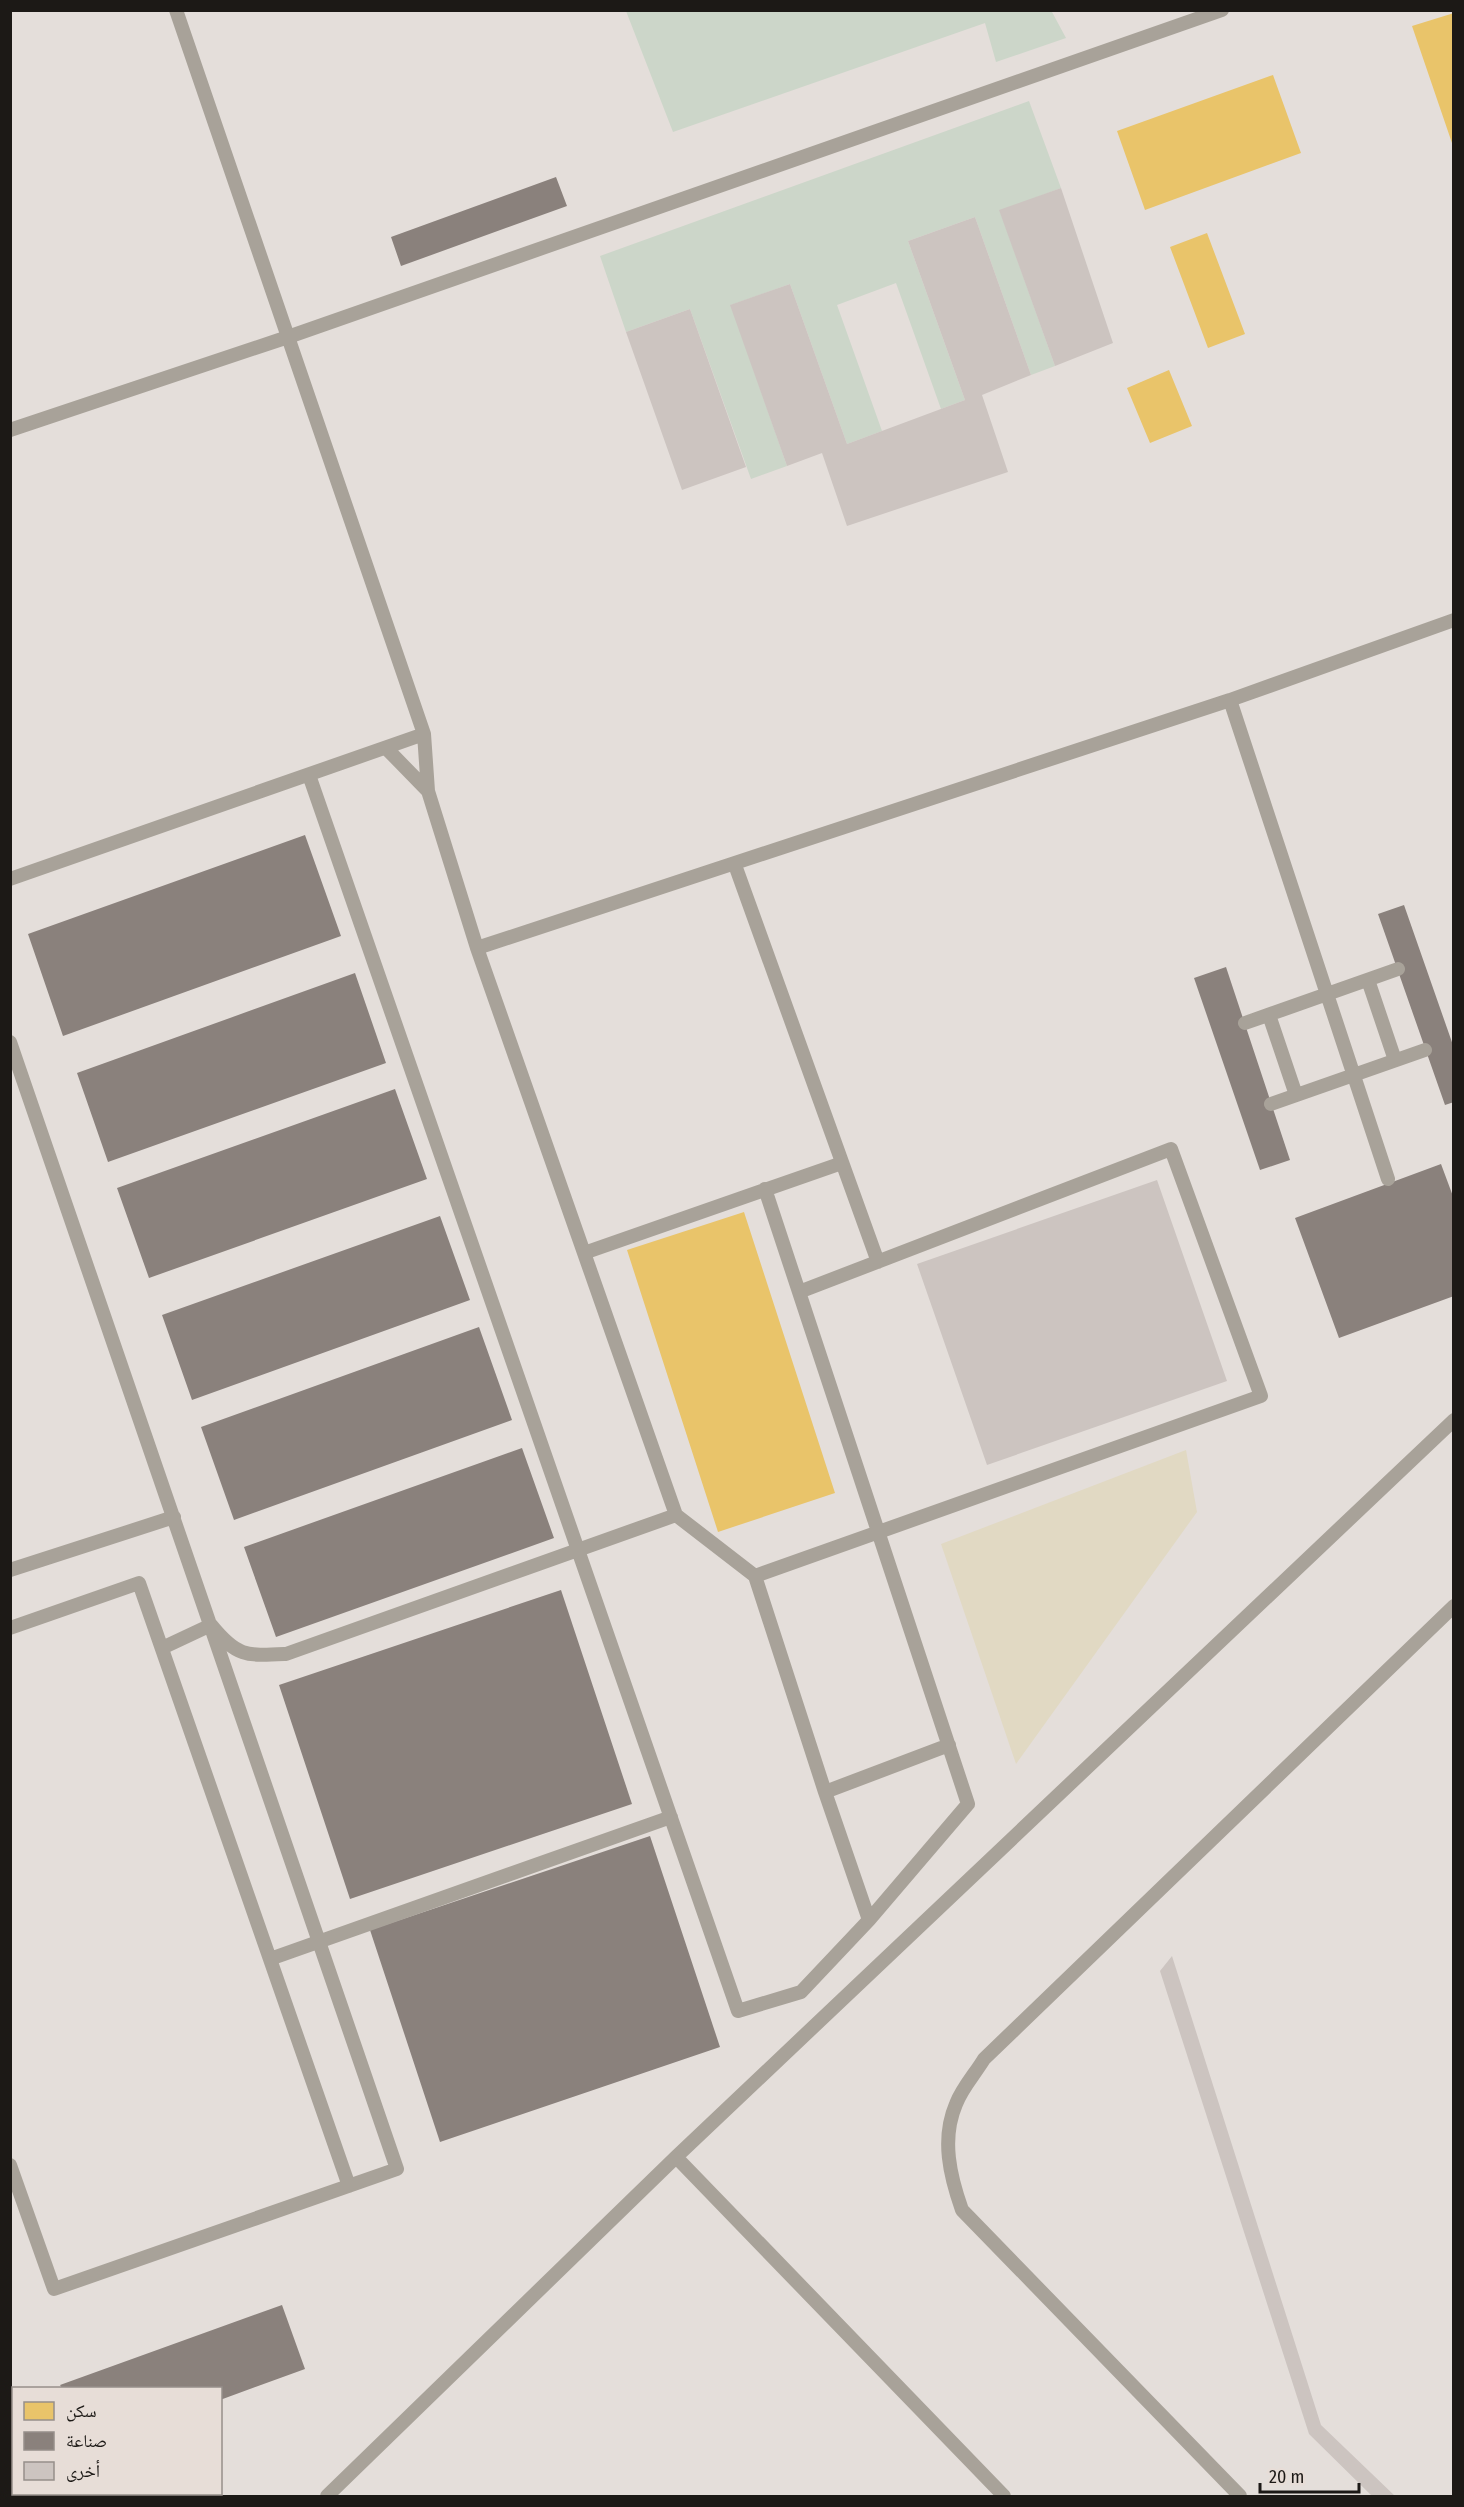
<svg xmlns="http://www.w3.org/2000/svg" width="1464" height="2507" font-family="'Fira Sans Condensed','Noto Naskh Arabic',sans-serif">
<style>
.green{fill:#ccd6c9}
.sand{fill:#e1d9c3}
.homes{fill:#e9c46a}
.industry{fill:#8a817c}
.building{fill:#ccc4c0}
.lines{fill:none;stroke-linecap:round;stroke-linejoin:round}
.service{stroke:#a8a299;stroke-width:14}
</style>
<rect width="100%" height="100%" fill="#e4deda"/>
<!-- green -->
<path class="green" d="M626,11H1053L1052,12L1066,38L996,62L985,23L673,132Z
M1029,101L1061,188L1000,211L1055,366L1031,375L975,217L908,241L965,400L941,409L896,283L837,305L882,431L847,444L790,284L731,305L787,466L751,479L690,309L626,332L600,256Z"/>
<!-- sand -->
<path class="sand" d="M1186,1450L1197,1512L1016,1764L941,1544Z"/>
<!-- homes -->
<path class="homes" d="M1454,13V146H1453L1412,26Z
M1273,75L1301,153L1145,210L1117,131Z
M1207,233L1245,334L1208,348L1170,247Z
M1169,370L1192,426L1150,443L1127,388Z
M744,1212L835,1493L718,1532L627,1250Z"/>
<!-- industry -->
<path class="industry" d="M556,177L567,206L401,266L391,237Z
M305,835L341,936L63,1036L28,934Z
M1404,905L1454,1048V1102L1445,1105L1378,914Z
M1226,967L1290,1160L1260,1170L1194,978Z
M355,973L386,1063L108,1162L77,1073Z
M395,1089L427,1179L149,1278L117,1188Z
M1441,1164L1454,1199V1296L1339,1338L1295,1218Z
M440,1216L470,1300L192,1400L162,1315Z
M479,1327L512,1420L234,1520L201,1427Z
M522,1448L554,1538L276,1637L244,1547Z
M561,1590L632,1804L350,1899L279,1685Z
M650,1836L720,2047L440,2142L370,1930Z
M282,2305L305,2369L220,2400V2388H62L60,2385Z
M11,2453L14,2461V2494H24L25,2496H10Z"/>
<!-- building -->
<path class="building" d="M1061,188L1113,343L1055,366L999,210Z
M975,217L1031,375L982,395L1008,472L847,526L822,453L787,466L730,305L790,284L847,444L965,400L908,241Z
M690,309L746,467L682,490L626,332Z
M1157,1180L1227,1381L987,1465L917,1264Z
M1172,1956L1321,2425L1395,2496H1372L1309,2434L1160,1971Z"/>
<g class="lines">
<!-- service -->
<path class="service" d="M10,430L288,337L1222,10
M1230,700L1388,1179
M386,748L428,791L424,734
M309,775L738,2011L801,1992L869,1920L825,1792
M428,791L477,948L1230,700L1454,620
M735,865L878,1262
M10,879L424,734L176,10
M477,948L676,1515
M1368,980L1395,1060
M1269,1015L1296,1095
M1245,1023L1398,969
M10,1042L397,2169L54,2289L10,2165
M1271,1104L1425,1050
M765,1189L968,1804L869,1920
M584,1253L842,1163
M10,1570L174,1517
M755,1576L825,1792L949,1745
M10,1628L139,1583L349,2186
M162,1648L211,1625C237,1657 246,1656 286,1654L676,1515L755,1576L1261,1396L1171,1149L799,1292
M270,1959L671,1817
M676,2157L1004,2496
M327,2496L676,2157L1454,1420
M1240,2496L962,2210C950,2176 941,2139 956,2104C962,2088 975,2074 984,2059L1454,1606"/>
</g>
<!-- border -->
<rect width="1464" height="2507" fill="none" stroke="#1c1916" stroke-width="24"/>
<!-- legend -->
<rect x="12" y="2387" width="210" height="108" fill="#e7ddd7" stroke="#968f8a" stroke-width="1.5"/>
<rect x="24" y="2402" width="30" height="18" fill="#e9c46a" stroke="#968f8a" stroke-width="1.5"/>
<text x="66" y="2417" font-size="18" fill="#1c1916">سكن</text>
<rect x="24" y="2432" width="30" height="18" fill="#8a817c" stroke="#968f8a" stroke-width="1.5"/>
<text x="66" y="2447" font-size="18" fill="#1c1916">صناعة</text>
<rect x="24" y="2462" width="30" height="18" fill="#ccc4c0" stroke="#968f8a" stroke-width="1.5"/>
<text x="66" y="2477" font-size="18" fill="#1c1916">أخرى</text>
<!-- scale -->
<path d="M1260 2483v9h99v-9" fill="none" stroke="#1c1916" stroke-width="3"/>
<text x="1269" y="2483" font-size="18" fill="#1c1916" stroke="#e7ddd7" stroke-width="4.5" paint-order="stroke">20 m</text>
</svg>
